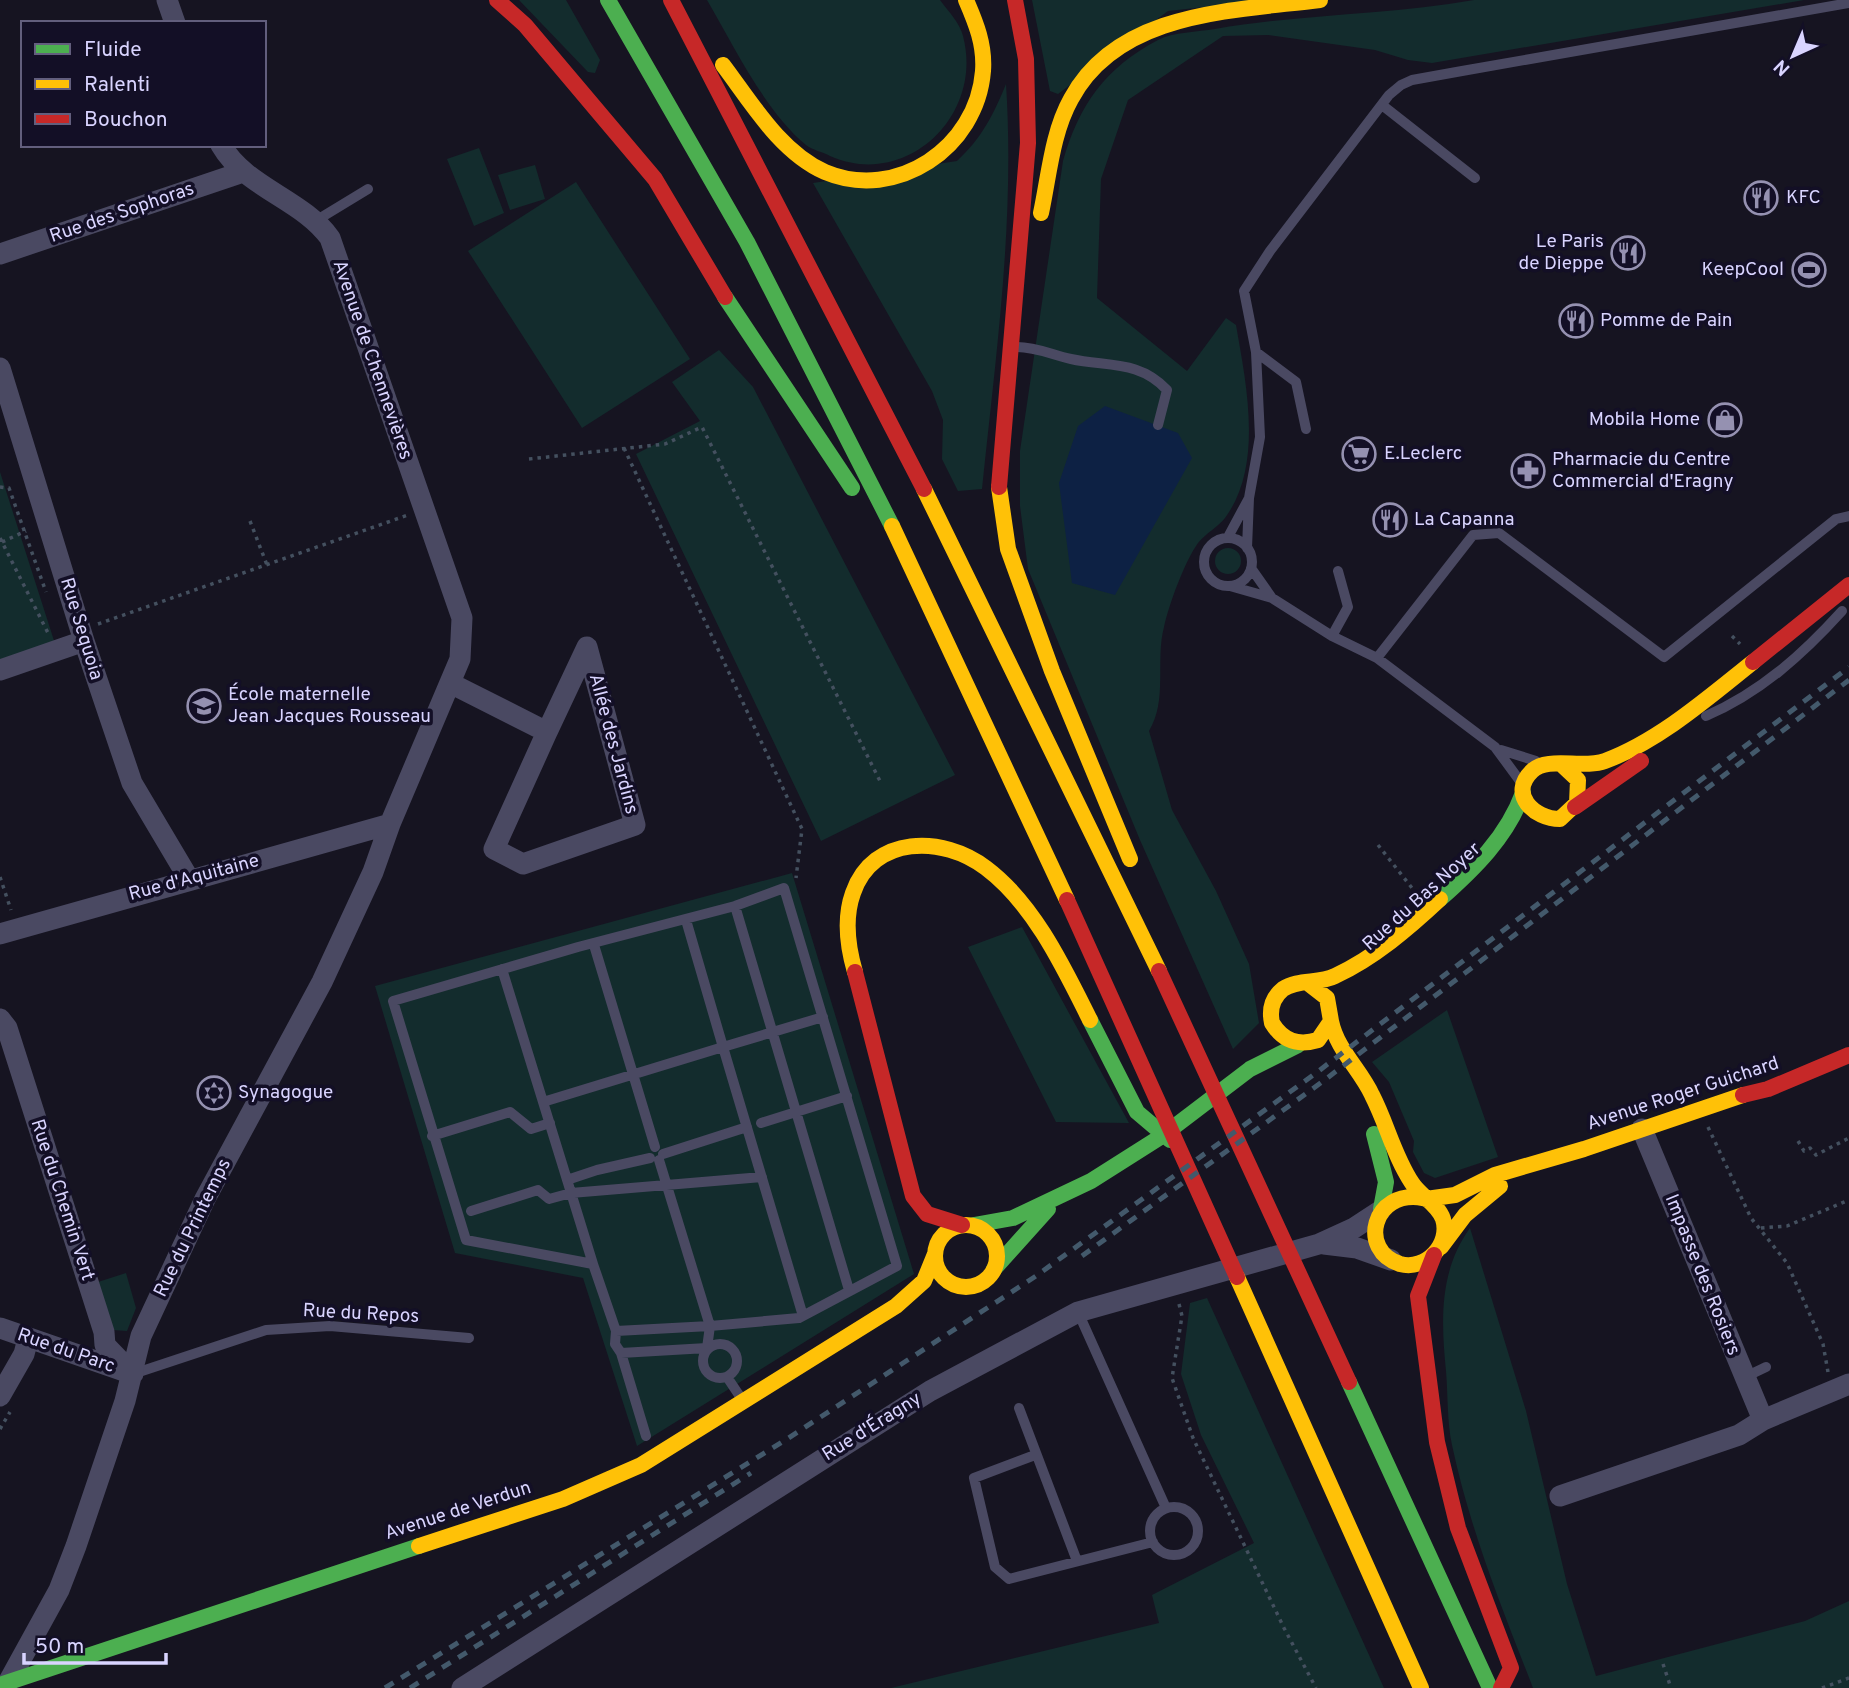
<svg xmlns="http://www.w3.org/2000/svg" width="1849" height="1688" font-family="Overpass,sans-serif">
<style>
.green{fill:#132c2d}
.water{fill:#0d2144}
.lines{fill:none;stroke-linecap:round;stroke-linejoin:round}
.path{stroke:#44505f;stroke-width:3.5;stroke-dasharray:3.5 5;stroke-linecap:butt}
.lane{stroke:#4a4962;stroke-width:10}
.street{stroke:#4a4962;stroke-width:21}
.fast{stroke:#4caf50;stroke-width:16}
.slow{stroke:#ffc107;stroke-width:16}
.jam{stroke:#c62828;stroke-width:16}
.rail{stroke:#43596b;stroke-width:5;stroke-dasharray:10 9;stroke-linecap:butt}
.labels{text-anchor:middle;dominant-baseline:central;stroke-width:7;stroke-linejoin:round;paint-order:stroke}
.poi-label{font-size:19px;fill:#d9d4ff;stroke:#130f26;text-anchor:start}
.street-label{font-size:19px;fill:#d9d4ff;stroke:#130f26}
</style>
<rect width="100%" height="100%" fill="#161421"/>
<!-- green -->
<path class="green" d="M519,0H566L600,60L595,73L588,72Z
M707,0H940C948,11 960,23 963,36C984,115 907,190 830,156C823,152 812,150 806,145C764,110 734,46 707,0Z
M1032,0H1269L1168,11L1058,94L1050,91Z
M1474,0H1804L1432,63L1408,60L1375,50L1268,35L1223,36L1128,100L1101,179L1097,298L1187,371L1226,318L1236,325C1246,383 1264,465 1225,518C1218,527 1206,533 1198,543C1185,561 1169,604 1164,627C1155,661 1168,700 1149,731L1172,810L1216,891L1249,964L1259,1023L1233,1049L1140,840L1028,569L1020,506V451L1063,161C1079,105 1105,68 1158,40C1173,32 1198,32 1215,29C1301,14 1389,15 1474,0Z
M1006,84C1015,220 996,354 982,489L958,491L942,459L943,420L932,391L813,183L957,161C981,139 994,114 1006,84Z
M479,148L504,213L474,226L447,159Z
M535,165L545,199L510,210L498,175Z
M576,182L690,359L582,428L468,251Z
M719,350L753,387L955,775L821,841L636,454L700,421L672,382Z
M0,472L57,650L0,666Z
M1215 561a13 13 0 1 1 26 0a13 13 0 1 1-26 0Z
M792,873L914,1274L637,1446L583,1278L455,1253L375,986Z
M1022,927L1129,1123L1056,1122L968,947Z
M1447,1010L1498,1157L1435,1178L1424,1173L1413,1152L1414,1141L1389,1082L1372,1062Z
M1470,1228L1526,1411L1567,1584L1596,1676L1805,1621L1849,1601V1688H1533C1502,1608 1470,1530 1452,1445C1447,1422 1448,1395 1446,1371C1441,1320 1439,1271 1470,1228Z
M126,1273L136,1308L127,1331L113,1330L98,1282Z
M1207,1298L1384,1688H891L1159,1623L1152,1595L1254,1543L1201,1435L1181,1374L1190,1303Z"/>
<!-- water -->
<path class="water" d="M1105,406L1178,433L1192,458L1115,595L1072,583L1059,483L1078,426Z"/>
<g class="lines">
<!-- path -->
<path class="path" d="M624,448L802,829L796,878
M529,459L665,444L702,427L881,783
M0,487L9,488L46,592
M250,521L267,565
M0,538L48,633
M2,542L26,531
M98,624L408,515
M1732,636L1740,644
M1378,845L1416,893
M0,877L11,910
M1708,1127L1751,1218L1787,1263L1823,1344L1828,1372
M1798,1141L1804,1151L1810,1148L1816,1155L1849,1138
M1761,1228L1787,1226L1849,1200
M1179,1304L1182,1316L1172,1378L1193,1438L1284,1628L1316,1688
M0,1429L10,1412
M1663,1664L1671,1688
M1822,1688L1849,1678"/>
<!-- lane -->
<path class="lane" d="M1382,105L1475,178
M317,220L368,189
M1017,347C1037,347 1052,355 1071,359C1107,367 1139,360 1167,390L1158,425
M1256,352L1296,382L1306,429
M1249,498L1260,437L1256,352L1244,291L1270,251L1389,95L1401,85L1412,80L1462,71L1849,3
M1228,537L1249,498L1247,548
M1204 562a24 24 0 1 1 48 0a24 24 0 1 1-48 0Z
M1230,586L1272,598L1251,568
M1272,598L1332,636L1377,658L1495,747L1520,781
M1332,636L1348,607L1338,571
M1377,658L1473,535L1499,533L1664,657L1836,519L1849,516
M1706,716C1760,693 1803,654 1842,611
M1501,750L1536,761
M784,888L897,1266L799,1318L710,1326L707,1348L621,1353L615,1344L616,1331L593,1264L466,1240L393,1001L578,947L735,906Z
M735,906L849,1290
M686,920L723,1047L823,1017
M594,945L655,1147
M502,969L593,1264
M543,1102L723,1047L803,1316
M761,1123L847,1096
M432,1136L510,1112L531,1129L550,1123
M663,1154L747,1127
M567,1180L597,1170L650,1158
M471,1211L538,1190L549,1199L571,1193L762,1177
M1078,1312L1166,1508
M616,1331L710,1326L659,1160
M703 1361a17 17 0 1 1 34 0a17 17 0 1 1-34 0Z
M621,1353L646,1436
M133,1374L266,1330L330,1326L469,1338
M727,1377L743,1401
M1743,1378L1766,1367
M1019,1408L1077,1561
M1035,1455L974,1478L995,1567L1009,1579L1153,1542
M1150 1531a24 24 0 1 1 48 0a24 24 0 1 1-48 0Z"/>
<!-- street -->
<path class="street" d="M167,0L175,23
M0,254L243,172
M0,368L84,641L132,783L189,879
M0,670L84,641
M450,683L547,732L494,849L523,864L635,825L587,647L547,732
M0,934L390,824
M0,1019L7,1028L104,1332L105,1345L133,1374
M1642,1129L1763,1420
M1324,1244L1357,1248L1391,1260
M0,1328L130,1373
M0,1396L24,1354L28,1339
M1560,1496L1739,1435L1763,1420L1849,1384
M9,1681L59,1590L76,1546L125,1401L141,1336L205,1199L322,982L373,872L390,824L460,659L462,618L330,238C302,199 246,188 221,145
M462,1688L930,1391L1078,1312L1319,1244L1354,1228L1380,1211"/>
<!-- fast -->
<path class="fast" d="M608,0L747,242L892,526
M725,297L852,488
M1440,899C1474,869 1507,837 1523,793
M1090,1020L1137,1112L1170,1140
M1374,1134L1386,1182L1381,1209
M974,1225L1013,1218L1091,1181L1162,1136L1250,1069L1298,1045
M994,1269L1048,1209
M1349,1382L1490,1688
M0,1685L419,1546"/>
<!-- slow -->
<path class="slow" d="M723,65C751,102 780,152 825,172C896,202 977,148 983,71C985,45 976,23 966,0
M1041,213C1049,176 1052,133 1071,99C1118,11 1233,11 1320,0
M999,487L1008,549L1052,671L1130,859
M924,489L1159,971
M892,526L1067,900
M1561,764L1578,780L1577,803L1560,819C1534,819 1508,794 1532,771C1547,756 1583,769 1605,761C1659,741 1709,697 1753,662
M855,972C848,948 844,918 853,893C873,835 943,835 986,868C1034,904 1064,968 1090,1020
M1309,984L1327,998L1331,1021L1318,1040C1298,1046 1283,1041 1272,1023C1269,1009 1272,998 1283,989C1298,979 1319,984 1335,976C1374,958 1409,928 1440,899
M1331,1021C1337,1050 1360,1069 1372,1095C1387,1124 1394,1156 1412,1183C1420,1196 1438,1204 1443,1219C1451,1244 1426,1271 1400,1264C1358,1251 1372,1189 1423,1198
M1426,1199L1455,1195L1495,1175L1584,1149L1743,1095
M935 1256a31 31 0 1 1 62 0a31 31 0 1 1-62 0Z
M1441,1247L1465,1215L1500,1186
M1237,1277L1421,1688
M419,1546L563,1499L641,1465L896,1306L924,1281L935,1254"/>
<!-- jam -->
<path class="jam" d="M497,0L525,25L655,179L725,297
M671,0L924,489
M999,487L1028,143L1026,59L1015,0
M1753,662L1849,585
M1575,807L1641,761
M1067,900L1237,1277
M1159,971L1349,1382
M855,972L913,1196L927,1214L962,1225
M1743,1095L1768,1089L1849,1055
M1434,1255L1418,1296L1437,1442L1458,1528L1511,1668L1501,1688"/>
<!-- rail -->
<path class="rail" d="M1082,1256L1322,1082L1849,680
M385,1688L787,1439L1036,1276L1316,1073L1849,667
M410,1688L751,1473"/>
</g>
<!-- icons -->
<defs>
<symbol id="restaurant-ring" viewBox="-11 -11 22 22"><circle r="9.5" fill="#130f26" stroke="#9591b1" stroke-width="1.5"/><path d="M-5-6h1v4h1v-4h1v4h1v-4h1v5L-1.5 .5V6h-2V.5L-5-1ZM5-6V6H3V1.5H1.5Q1.5-4 5-6Z" fill="#9591b1"/></symbol>
<symbol id="stadium-ring" viewBox="-11 -11 22 22"><circle r="9.5" fill="#130f26" stroke="#9591b1" stroke-width="1.5"/><path d="M0-5a6.5 5 0 1 0 0 10a6.5 5 0 1 0 0-10ZM-3.5-1.8h7v3.6h-7Z" fill="#9591b1"/></symbol>
<symbol id="shop-ring" viewBox="-11 -11 22 22"><circle r="9.5" fill="#130f26" stroke="#9591b1" stroke-width="1.5"/><path d="M-5-2.5h2.3a2.7 3.5 0 0 1 5.4 0H5L5.5 6h-11ZM-1.5-2.5h3a1.5 2.3 0 0 0-3 0Z" fill="#9591b1"/></symbol>
<symbol id="supermarket-ring" viewBox="-11 -11 22 22"><circle r="9.5" fill="#130f26" stroke="#9591b1" stroke-width="1.5"/><path d="M-6-5.5h2.5l.6 2H6L4.5 2H-2.5L-4.4-4H-6ZM-1.5 3.2a1.3 1.3 0 1 0 .1 0ZM3 3.2a1.3 1.3 0 1 0 .1 0Z" fill="#9591b1"/></symbol>
<symbol id="pharmacy-ring" viewBox="-11 -11 22 22"><circle r="9.5" fill="#130f26" stroke="#9591b1" stroke-width="1.5"/><path d="M-2-6h4v4h4v4h-4v4h-4v-4h-4v-4h4Z" fill="#9591b1"/></symbol>
<symbol id="school-ring" viewBox="-11 -11 22 22"><circle r="9.5" fill="#130f26" stroke="#9591b1" stroke-width="1.5"/><path d="M0-5L7-2L0 1L-7-2ZM-4 1L0 2.5L4 1V4Q0 6-4 4Z" fill="#9591b1"/></symbol>
<symbol id="synagogue-ring" viewBox="-11 -11 22 22"><circle r="9.5" fill="#130f26" stroke="#9591b1" stroke-width="1.5"/><path d="M0-6.5L5.6 3.2H-5.6ZM0 6.5L5.6-3.2H-5.6Z" fill="#9591b1"/></symbol>
</defs>
<g fill-rule="evenodd">
<use href="#restaurant-ring" x="1742" y="179" width="38" height="38"/>
<use href="#restaurant-ring" x="1609" y="234" width="38" height="38"/>
<use href="#stadium-ring" x="1790" y="251" width="38" height="38"/>
<use href="#restaurant-ring" x="1557" y="302" width="38" height="38"/>
<use href="#shop-ring" x="1706" y="401" width="38" height="38"/>
<use href="#supermarket-ring" x="1340" y="435" width="38" height="38"/>
<use href="#pharmacy-ring" x="1509" y="452" width="38" height="38"/>
<use href="#restaurant-ring" x="1371" y="501" width="38" height="38"/>
<use href="#school-ring" x="185" y="687" width="38" height="38"/>
<use href="#synagogue-ring" x="195" y="1074" width="38" height="38"/>
</g>
<g class="labels">
<!-- poi labels -->
<g class="poi-label">
<text x="1786" y="198">KFC</text>
<text x="1604" y="242" text-anchor="end">Le Paris<tspan x="1604" dy="22">de Dieppe</tspan></text>
<text x="1784" y="270" text-anchor="end">KeepCool</text>
<text x="1600" y="321">Pomme de Pain</text>
<text x="1700" y="420" text-anchor="end">Mobila Home</text>
<text x="1384" y="454">E.Leclerc</text>
<text x="1552" y="460">Pharmacie du Centre<tspan x="1552" dy="22">Commercial d'Eragny</tspan></text>
<text x="1414" y="520">La Capanna</text>
<text x="228" y="695">École maternelle<tspan x="228" dy="22">Jean Jacques Rousseau</tspan></text>
<text x="238" y="1093">Synagogue</text>
</g>
<!-- street labels -->
<g class="street-label">
<text transform="translate(122 213) rotate(-19)">Rue des Sophoras</text>
<text transform="translate(372 360) rotate(71)">Avenue de Chennevières</text>
<text transform="translate(81 629) rotate(73)">Rue Sequoia</text>
<text transform="translate(613 744) rotate(75)">Allée des Jardins</text>
<text transform="translate(194 878) rotate(-15)">Rue d'Aquitaine</text>
<text transform="translate(1422 897) rotate(-42)">Rue du Bas Noyer</text>
<text transform="translate(1683 1094) rotate(-18)">Avenue Roger Guichard</text>
<text transform="translate(62 1200) rotate(72)">Rue du Chemin Vert</text>
<text transform="translate(193 1228) rotate(-64)">Rue du Printemps</text>
<text transform="translate(1702 1275) rotate(68)">Impasse des Rosiers</text>
<text transform="translate(361 1314) rotate(3)">Rue du Repos</text>
<text transform="translate(66 1351) rotate(19)">Rue du Parc</text>
<text transform="translate(872 1427) rotate(-32)">Rue d'Éragny</text>
<text transform="translate(458 1511) rotate(-18)">Avenue de Verdun</text>
</g>
</g>
<!-- legend -->
<rect x="21" y="21" width="245" height="126" fill="#130f26" stroke="#625e7d" stroke-width="2"/>
<rect x="35" y="44" width="35" height="10" fill="#4caf50" stroke="#625e7d" stroke-width="2"/>
<text x="84" y="56" font-size="21" fill="#d9d4ff">Fluide</text>
<rect x="35" y="79" width="35" height="10" fill="#ffc107" stroke="#625e7d" stroke-width="2"/>
<text x="84" y="91" font-size="21" fill="#d9d4ff">Ralenti</text>
<rect x="35" y="114" width="35" height="10" fill="#c62828" stroke="#625e7d" stroke-width="2"/>
<text x="84" y="126" font-size="21" fill="#d9d4ff">Bouchon</text>
<!-- north arrow -->
<g transform="translate(1793 56) rotate(224)" stroke="#130f26" stroke-width="5" paint-order="stroke">
<path d="M0-5L12 26L0 18L-12 26Z" fill="#d9d4ff"/>
<text y="-10" font-size="19" font-weight="bold" text-anchor="middle" fill="#d9d4ff">N</text>
</g>
<!-- scale -->
<path d="M24 1653v10h142v-10" fill="none" stroke="#d9d4ff" stroke-width="3.5"/>
<text x="35" y="1653" font-size="21" fill="#d9d4ff" stroke="#130f26" stroke-width="5" paint-order="stroke">50 m</text>
</svg>
